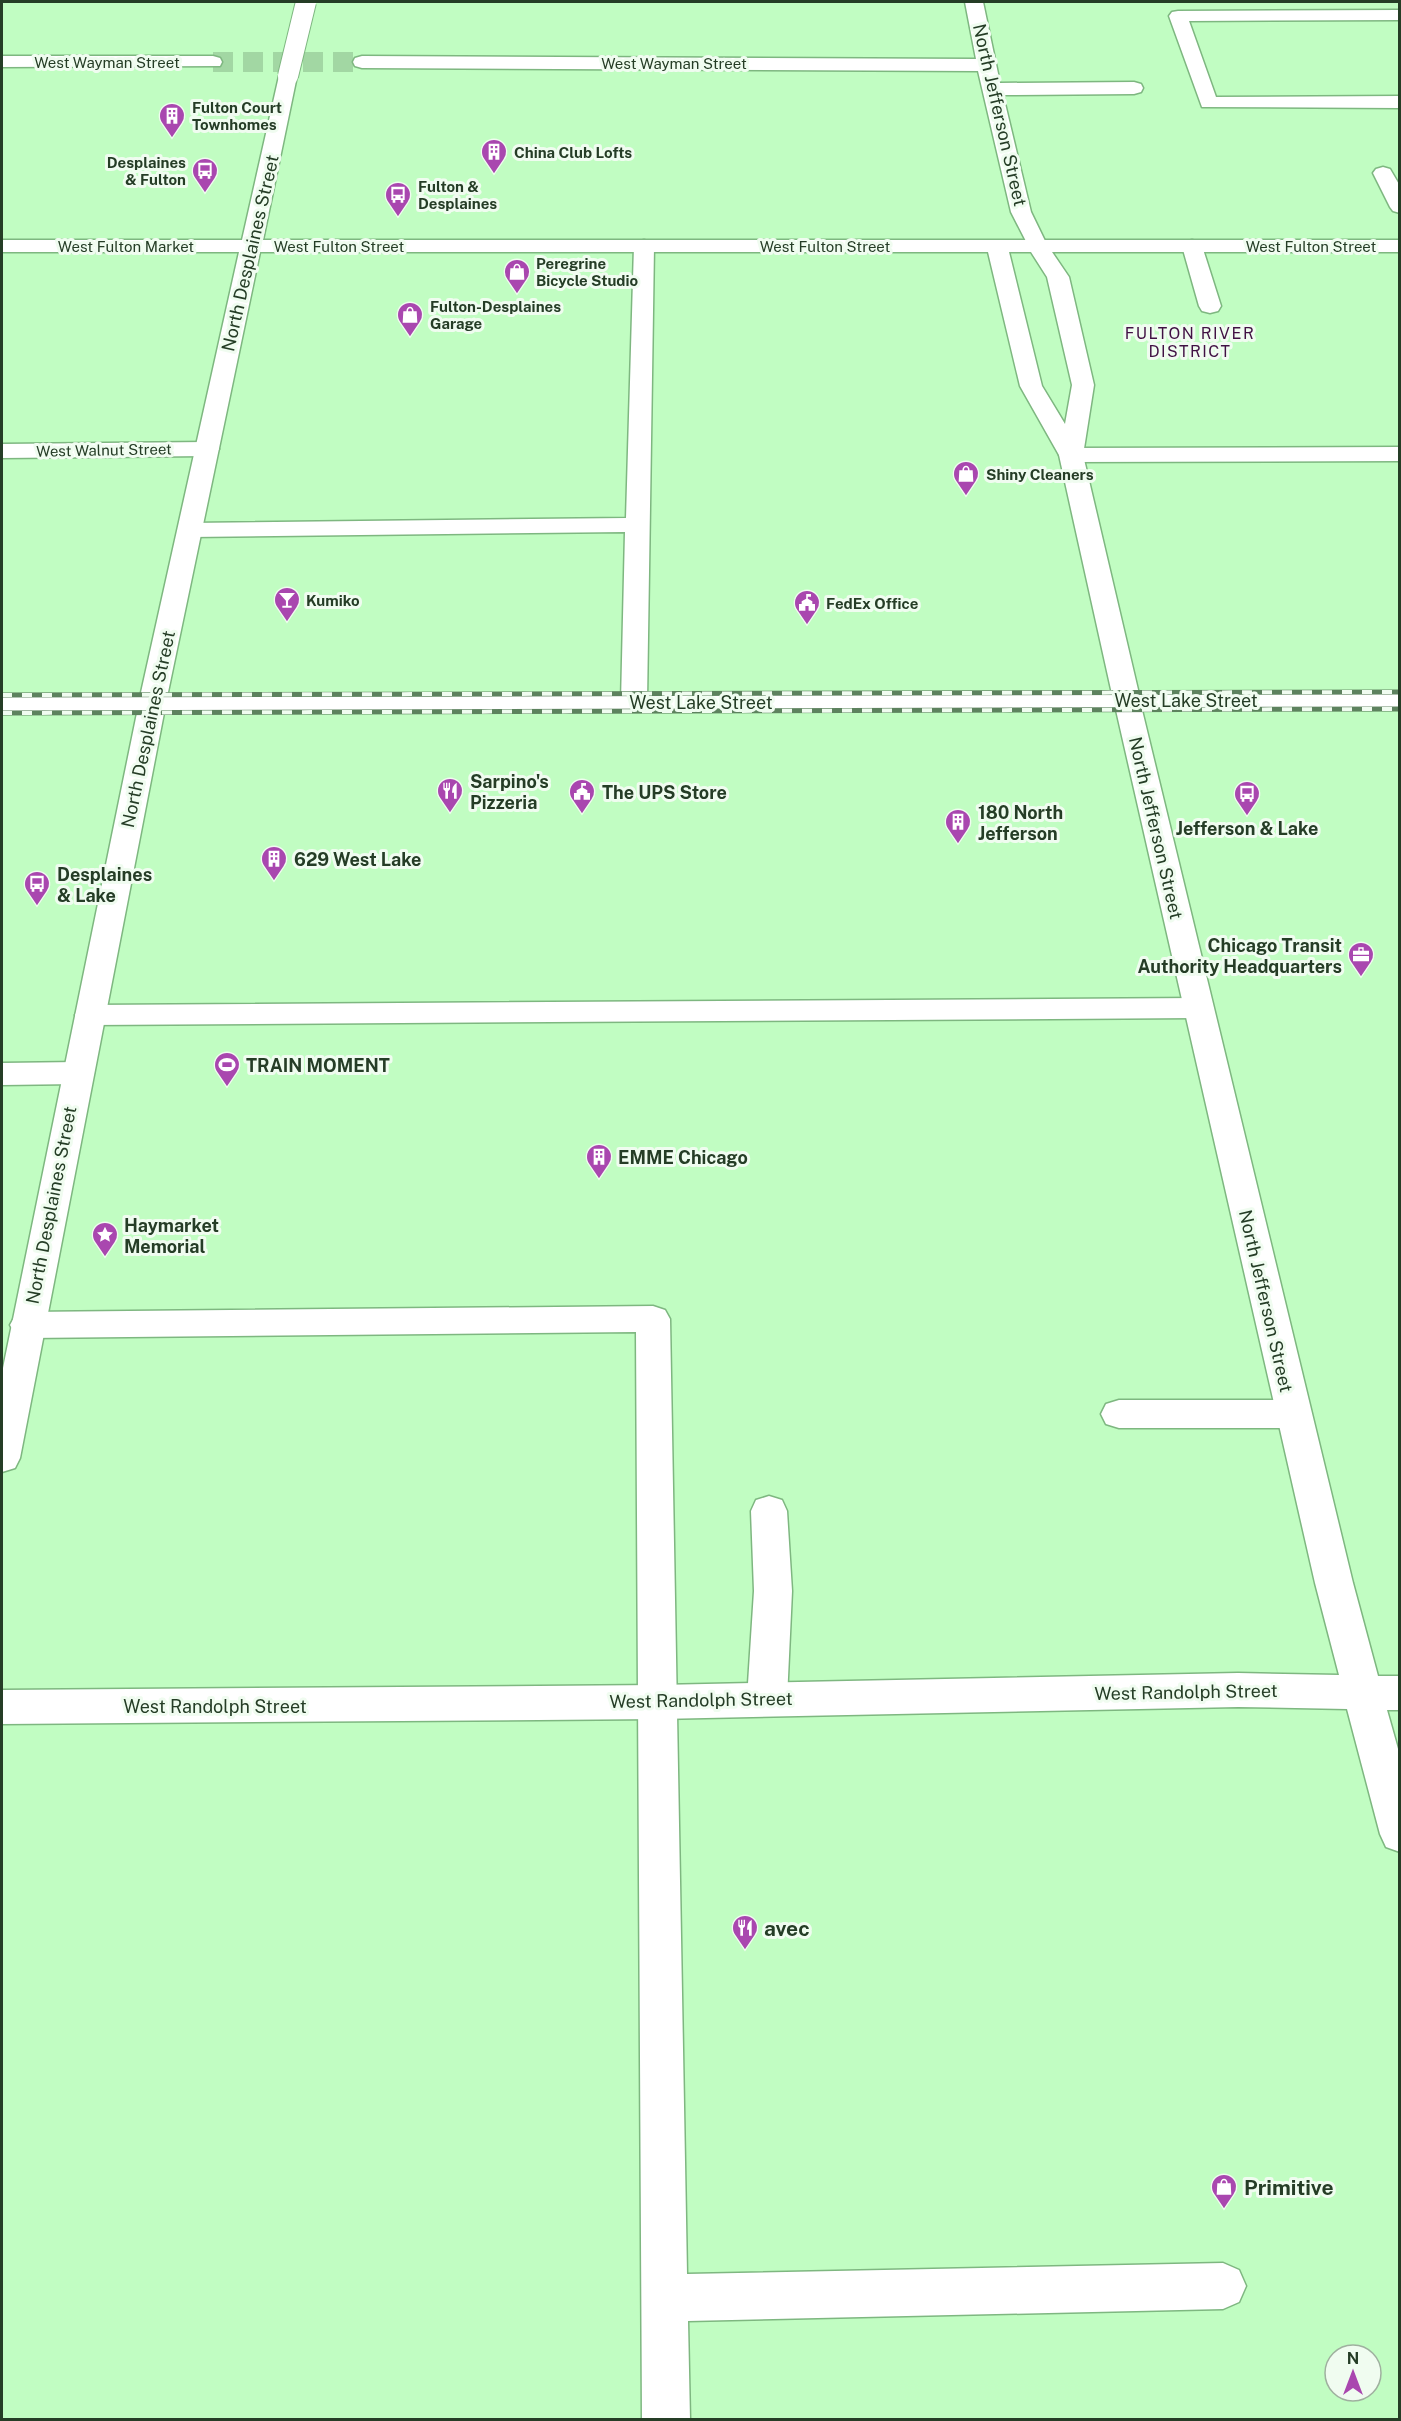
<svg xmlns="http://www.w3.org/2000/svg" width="1401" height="2421" font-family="'Public Sans',sans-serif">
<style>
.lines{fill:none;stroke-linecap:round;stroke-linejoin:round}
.minor-tunnel{stroke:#a2d7a3;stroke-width:20;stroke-dasharray:20 10;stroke-linecap:butt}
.minor-casing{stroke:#7eb780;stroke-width:3}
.major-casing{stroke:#7eb780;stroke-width:3}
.minor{fill:#fff;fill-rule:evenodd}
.major{fill:#fff;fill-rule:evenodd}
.rail-casing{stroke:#5d825e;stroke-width:5}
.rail{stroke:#f0fcf0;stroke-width:4;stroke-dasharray:10;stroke-linecap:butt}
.major-bridge-casing{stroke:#7eb780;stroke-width:22;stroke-linecap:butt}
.major-bridge{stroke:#fff;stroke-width:20}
.labels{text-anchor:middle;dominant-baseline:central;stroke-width:6;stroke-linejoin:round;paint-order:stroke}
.far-street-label{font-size:15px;fill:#253d26;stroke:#f0fcf0}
.far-poi-label{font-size:15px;font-weight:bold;fill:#253d26;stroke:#f0fcf0;text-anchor:start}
.far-neighbourhood-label{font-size:16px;letter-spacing:1.5px;fill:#401143;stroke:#f0fcf0}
.street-label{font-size:18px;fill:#253d26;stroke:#f0fcf0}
.poi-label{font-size:18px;font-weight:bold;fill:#253d26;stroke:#f0fcf0;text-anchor:start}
.near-poi-label{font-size:21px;font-weight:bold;fill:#253d26;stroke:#f0fcf0;text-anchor:start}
</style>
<rect width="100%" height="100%" fill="#c1fdc2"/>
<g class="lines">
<!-- minor-tunnel -->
<path class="minor-tunnel" d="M213,62H362"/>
<defs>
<path id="minor" d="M965,2H983L1000,83L1134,82L1141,84L1143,88L1141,92L1134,94L1003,95L1031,212L1047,245L1044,249L1037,251L1030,249L1011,212L978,71L362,68L355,66L353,62L355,58L362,56L976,59Z
M1400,10V20L1189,21L1216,97L1400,96V108L1202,107L1169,16L1172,12L1178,11Z
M213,56L220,58L222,62L220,66L2,67V56Z
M1383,167L1390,169L1400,186V213L1393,211L1390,207L1373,173L1376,169Z
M644,240L651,242L654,246L647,702L643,708L634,710L625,708L621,702L625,532L190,537L181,535L178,530L181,525L190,523L626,518L634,246L637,242Z
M1192,240L1199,242L1202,246L1221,306L1218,311L1210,313L1202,311L1199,306L1182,246L1185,242Z
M207,442L215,444L219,449L215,454L207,456L2,458V444Z
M1400,447V461L1071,462L1063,460L1059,455L1063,450L1071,448Z
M1197,998L1208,1001L1212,1008L1208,1015L1197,1018L90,1025L79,1022L75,1015L79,1008L90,1005Z
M78,1062L89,1065L94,1073L89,1081L78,1084L2,1085V1063Z
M653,1306L665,1310L670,1319L687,2274L1223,2263L1239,2270L1246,2286L1239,2302L1223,2309L688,2321L690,2420H642L636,1332L27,1338L15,1334L10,1325L15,1316L27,1312Z
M1119,1400H1293L1306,1404L1311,1414L1306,1424L1293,1428H1119L1106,1424L1101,1414L1106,1404Z
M769,1496L782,1500L787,1511L792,1591L787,1699L781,1711L767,1716L753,1711L747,1699L754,1591L751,1511L756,1500Z"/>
<path id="major" d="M288,70L295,72L297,76L263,240H1400V252H1052L1069,277L1094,385L1083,455L1139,694L1400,693V709L1142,710L1353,1583L1378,1676H1400V1710H1387L1400,1756V1852L1386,1847L1380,1834L1347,1709L1238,1707L659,1719L2,1724V1690L659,1685L1238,1673L1339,1675L1315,1583L1116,710L164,713L20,1458L15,1468L2,1472V1373L137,713H2V697H140L239,252H2V240H242L279,76L281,72ZM260,252H988L1020,386L1059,455L1112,694L167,697ZM1009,252H1031L1047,277L1072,385L1065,424L1042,386Z"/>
</defs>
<!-- minor casing -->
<use href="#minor" class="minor-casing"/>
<!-- major casing -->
<use href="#major" class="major-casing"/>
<!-- minor -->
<use href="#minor" class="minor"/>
<!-- major -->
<use href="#major" class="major"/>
<defs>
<path id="rail" d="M2,695L1400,692
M2,713L1400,709"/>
</defs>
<!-- rail casing -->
<use href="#rail" class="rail-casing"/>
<!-- rail -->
<use href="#rail" class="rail"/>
<defs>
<path id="major-bridge" d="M288,76L306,2"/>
</defs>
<!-- major-bridge casing -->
<use href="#major-bridge" class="major-bridge-casing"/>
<!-- major-bridge -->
<use href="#major-bridge" class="major-bridge"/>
</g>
<!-- icons -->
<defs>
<symbol id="building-pin" viewBox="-11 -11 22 30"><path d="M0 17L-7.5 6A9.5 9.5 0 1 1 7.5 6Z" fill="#a947af" stroke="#f0fcf0"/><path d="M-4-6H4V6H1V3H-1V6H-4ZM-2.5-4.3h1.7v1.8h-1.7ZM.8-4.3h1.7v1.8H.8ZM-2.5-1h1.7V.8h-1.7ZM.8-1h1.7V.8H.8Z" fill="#fff"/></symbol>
<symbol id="bus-pin" viewBox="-11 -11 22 30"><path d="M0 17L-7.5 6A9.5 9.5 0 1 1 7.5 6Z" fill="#a947af" stroke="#f0fcf0"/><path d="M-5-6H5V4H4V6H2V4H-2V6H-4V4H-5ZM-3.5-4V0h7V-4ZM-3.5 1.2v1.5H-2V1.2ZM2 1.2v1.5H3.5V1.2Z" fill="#fff"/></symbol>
<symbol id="shop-pin" viewBox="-11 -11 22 30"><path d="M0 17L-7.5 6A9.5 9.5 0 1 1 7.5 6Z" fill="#a947af" stroke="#f0fcf0"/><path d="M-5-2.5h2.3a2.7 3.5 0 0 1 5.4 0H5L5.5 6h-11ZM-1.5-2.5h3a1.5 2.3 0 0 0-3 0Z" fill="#fff"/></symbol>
<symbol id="bar-pin" viewBox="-11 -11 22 30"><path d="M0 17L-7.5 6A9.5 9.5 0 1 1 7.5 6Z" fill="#a947af" stroke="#f0fcf0"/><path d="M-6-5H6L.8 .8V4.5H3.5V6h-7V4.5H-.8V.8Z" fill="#fff"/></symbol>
<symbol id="civic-pin" viewBox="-11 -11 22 30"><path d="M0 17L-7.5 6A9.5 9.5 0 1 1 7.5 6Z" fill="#a947af" stroke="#f0fcf0"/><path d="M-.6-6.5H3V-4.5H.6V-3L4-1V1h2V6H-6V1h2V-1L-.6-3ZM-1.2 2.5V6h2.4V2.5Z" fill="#fff"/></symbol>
<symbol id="restaurant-pin" viewBox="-11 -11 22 30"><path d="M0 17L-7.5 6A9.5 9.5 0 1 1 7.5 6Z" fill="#a947af" stroke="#f0fcf0"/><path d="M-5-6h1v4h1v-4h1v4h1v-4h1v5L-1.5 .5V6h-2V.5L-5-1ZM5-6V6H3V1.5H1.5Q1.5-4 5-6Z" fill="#fff"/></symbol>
<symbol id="office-pin" viewBox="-11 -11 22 30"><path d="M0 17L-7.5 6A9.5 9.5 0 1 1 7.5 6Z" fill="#a947af" stroke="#f0fcf0"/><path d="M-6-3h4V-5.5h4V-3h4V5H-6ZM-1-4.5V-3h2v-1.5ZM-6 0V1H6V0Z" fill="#fff"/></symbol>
<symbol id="stadium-pin" viewBox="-11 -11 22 30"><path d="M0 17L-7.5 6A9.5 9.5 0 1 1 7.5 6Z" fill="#a947af" stroke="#f0fcf0"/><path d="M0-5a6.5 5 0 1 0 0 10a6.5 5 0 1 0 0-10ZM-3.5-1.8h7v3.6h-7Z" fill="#fff"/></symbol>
<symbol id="sight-pin" viewBox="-11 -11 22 30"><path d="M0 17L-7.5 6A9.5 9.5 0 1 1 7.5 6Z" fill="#a947af" stroke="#f0fcf0"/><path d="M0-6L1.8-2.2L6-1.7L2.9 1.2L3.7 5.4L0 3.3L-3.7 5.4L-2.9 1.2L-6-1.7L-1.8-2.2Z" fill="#fff"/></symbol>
</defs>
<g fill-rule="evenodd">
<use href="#building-pin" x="157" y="101" width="30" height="40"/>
<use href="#building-pin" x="479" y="137" width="30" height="40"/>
<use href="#bus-pin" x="190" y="156" width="30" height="40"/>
<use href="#bus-pin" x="383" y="180" width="30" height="40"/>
<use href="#shop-pin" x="502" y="257" width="30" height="40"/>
<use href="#shop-pin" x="395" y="300" width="30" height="40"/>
<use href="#shop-pin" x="951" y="459" width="30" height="40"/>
<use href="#bar-pin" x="272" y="585" width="30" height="40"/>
<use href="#civic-pin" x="792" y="588" width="30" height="40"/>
<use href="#restaurant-pin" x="435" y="776" width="30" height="40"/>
<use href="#civic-pin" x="567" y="777" width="30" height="40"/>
<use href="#bus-pin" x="1232" y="779" width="30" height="40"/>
<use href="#building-pin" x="943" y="807" width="30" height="40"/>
<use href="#building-pin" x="259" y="844" width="30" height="40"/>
<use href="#bus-pin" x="22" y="869" width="30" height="40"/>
<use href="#office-pin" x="1346" y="940" width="30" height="40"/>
<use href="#stadium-pin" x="212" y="1050" width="30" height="40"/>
<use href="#building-pin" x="584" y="1142" width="30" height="40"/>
<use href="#sight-pin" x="90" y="1220" width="30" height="40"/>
<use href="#restaurant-pin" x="730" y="1913" width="30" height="40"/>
<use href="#shop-pin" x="1209" y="2172" width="30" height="40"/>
</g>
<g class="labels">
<!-- far-street labels -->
<g class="far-street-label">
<text x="107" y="62">West Wayman Street</text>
<text x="674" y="63">West Wayman Street</text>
<text x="126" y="246">West Fulton Market</text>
<text x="339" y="246">West Fulton Street</text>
<text x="825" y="246">West Fulton Street</text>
<text x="1311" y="246">West Fulton Street</text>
<text transform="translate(104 450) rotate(-1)">West Walnut Street</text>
</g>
<!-- far-poi labels -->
<g class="far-poi-label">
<text x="192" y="107">Fulton Court<tspan x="192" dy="17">Townhomes</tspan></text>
<text x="514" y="152">China Club Lofts</text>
<text x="186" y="162" text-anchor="end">Desplaines<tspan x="186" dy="17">&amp; Fulton</tspan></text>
<text x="418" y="186">Fulton &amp;<tspan x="418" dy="17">Desplaines</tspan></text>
<text x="536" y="263">Peregrine<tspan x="536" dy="17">Bicycle Studio</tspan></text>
<text x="430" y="306">Fulton-Desplaines<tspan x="430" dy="17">Garage</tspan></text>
<text x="986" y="474">Shiny Cleaners</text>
<text x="306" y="600">Kumiko</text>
<text x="826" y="603">FedEx Office</text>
</g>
<!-- far-neighbourhood labels -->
<g class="far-neighbourhood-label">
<text x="1190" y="333">FULTON RIVER<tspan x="1190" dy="18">DISTRICT</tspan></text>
</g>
<!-- street labels -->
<g class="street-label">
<text transform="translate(1000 115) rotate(77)">North Jefferson Street</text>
<text transform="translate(250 253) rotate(-77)">North Desplaines Street</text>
<text x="1186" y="700">West Lake Street</text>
<text x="701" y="702">West Lake Street</text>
<text transform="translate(148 729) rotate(-78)">North Desplaines Street</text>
<text transform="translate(1156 828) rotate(77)">North Jefferson Street</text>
<text transform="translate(51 1205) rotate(-79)">North Desplaines Street</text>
<text transform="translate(1266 1301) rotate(77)">North Jefferson Street</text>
<text transform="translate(1186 1692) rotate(-1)">West Randolph Street</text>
<text transform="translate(701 1700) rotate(-1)">West Randolph Street</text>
<text x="215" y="1706">West Randolph Street</text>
</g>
<!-- poi labels -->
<g class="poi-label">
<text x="470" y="781">Sarpino's<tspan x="470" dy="21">Pizzeria</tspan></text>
<text x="602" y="792">The UPS Store</text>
<text x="978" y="812">180 North<tspan x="978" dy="21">Jefferson</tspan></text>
<text x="1247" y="828" text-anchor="middle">Jefferson &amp; Lake</text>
<text x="294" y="859">629 West Lake</text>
<text x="57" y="874">Desplaines<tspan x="57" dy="21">&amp; Lake</tspan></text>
<text x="1342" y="945" text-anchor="end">Chicago Transit<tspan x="1342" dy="21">Authority Headquarters</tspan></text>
<text x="246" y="1065">TRAIN MOMENT</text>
<text x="618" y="1157">EMME Chicago</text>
<text x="124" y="1225">Haymarket<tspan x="124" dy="21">Memorial</tspan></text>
</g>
<!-- near-poi labels -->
<g class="near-poi-label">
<text x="764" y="1928">avec</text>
<text x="1244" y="2187">Primitive</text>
</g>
</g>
<!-- border -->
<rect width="1401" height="2421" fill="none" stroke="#253d26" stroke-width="6"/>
<!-- north arrow -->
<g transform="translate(1353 2373)"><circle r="28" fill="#f0fcf0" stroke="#9fb09f" stroke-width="1.5"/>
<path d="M0-4.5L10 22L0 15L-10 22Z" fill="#a947af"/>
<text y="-9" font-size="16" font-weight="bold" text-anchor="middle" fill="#253d26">N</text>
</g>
</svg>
